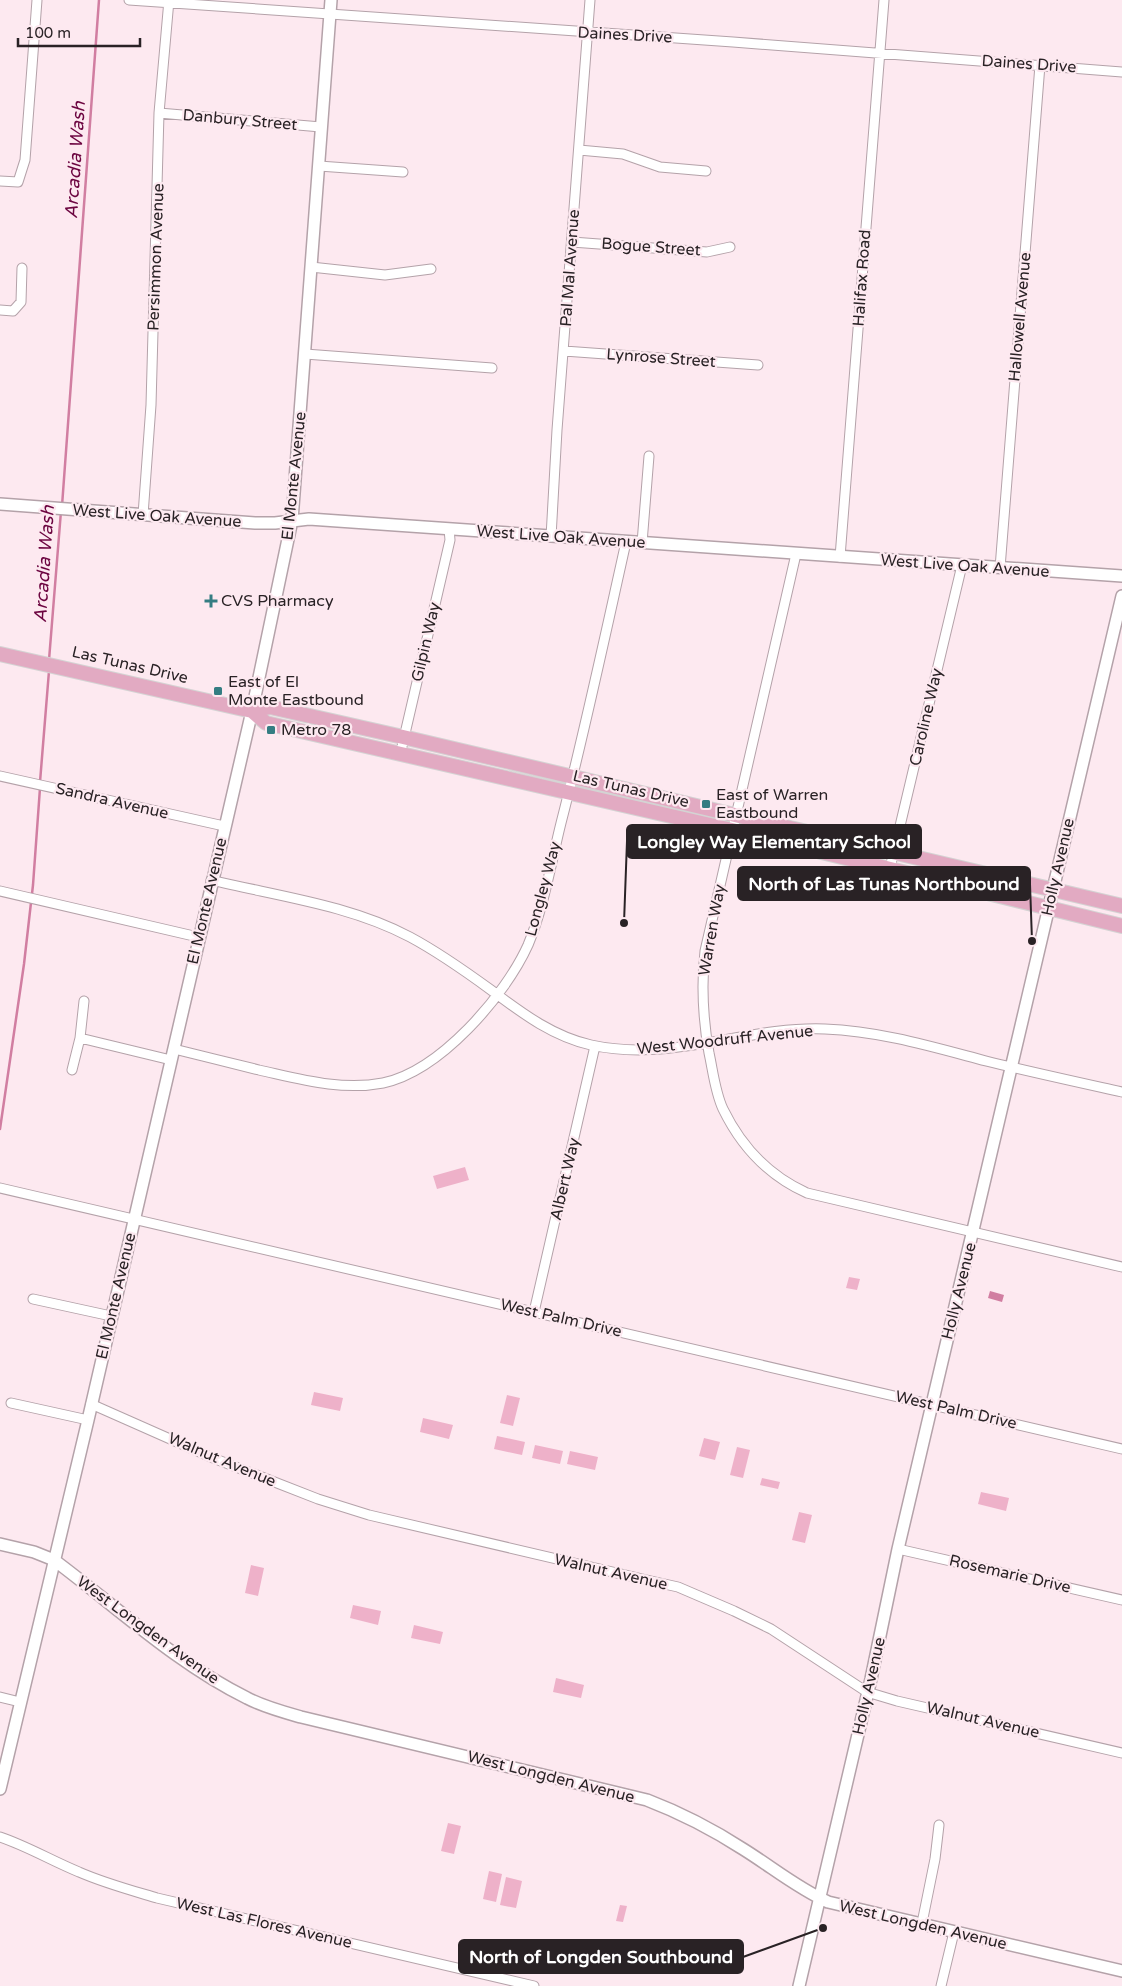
<svg xmlns="http://www.w3.org/2000/svg" width="1122" height="1986" font-family="'Varela Round',sans-serif">
<style>
.green{fill:#eeb1c9}
.water{fill:#d17ea1}
.lines{fill:none;stroke-linecap:round;stroke-linejoin:round}
.stream{stroke:#d17ea1;stroke-width:2.5}
.minor-casing{stroke:#b4a2a9;stroke-width:11}
.tertiary-casing{stroke:#b4a2a9;stroke-width:14}
.primary-casing{stroke:#d4d3d3;stroke-width:16}
.minor{stroke:#fff;stroke-width:9}
.tertiary{stroke:#fff;stroke-width:11}
.primary{stroke:#e2aac2;stroke-width:14}
.poi-dot{fill:#347d82;stroke:#fde9f0;stroke-width:2}
.labels{text-anchor:middle;dominant-baseline:central;stroke-width:4.5;stroke-linejoin:round;paint-order:stroke}
.street-label{font-size:16px;fill:#292225;stroke:#fde9f0}
.poi-label{font-size:16px;fill:#292225;stroke:#fde9f0;text-anchor:start}
.water-label{font-size:18px;font-style:italic;fill:#6c0540;stroke:#fde9f0}
.leader{fill:none;stroke:#292225;stroke-width:2}
.callout-dot{fill:#292225;stroke:#fde9f0;stroke-width:2}
.callout{fill:#292225;stroke:#292225;stroke-width:2}
.callout-label{font-size:18px;text-anchor:middle;font-weight:bold;fill:#fff}
</style>
<rect width="100%" height="100%" fill="#fde9f0"/>
<!-- green -->
<path class="green" d="M465,1167L469,1180L437,1189L433,1176Z
M849,1277L860,1279L857,1290L846,1288Z
M314,1392L343,1398L340,1411L311,1405Z
M507,1395L520,1398L513,1426L500,1423Z
M423,1418L453,1425L449,1439L420,1432Z
M497,1436L525,1442L522,1455L494,1449Z
M704,1438L720,1442L715,1460L699,1456Z
M535,1445L563,1451L560,1464L532,1458Z
M737,1447L750,1450L743,1478L730,1475Z
M570,1451L598,1457L595,1470L567,1464Z
M762,1478L780,1482L778,1489L760,1485Z
M981,1492L1009,1498L1006,1511L978,1504Z
M799,1512L812,1515L805,1543L792,1540Z
M251,1565L264,1568L258,1596L245,1593Z
M353,1605L381,1611L378,1625L350,1618Z
M414,1625L443,1632L440,1644L411,1638Z
M556,1678L584,1685L581,1698L553,1692Z
M448,1823L461,1826L454,1854L441,1851Z
M489,1871L502,1874L496,1902L483,1899Z
M506,1877L522,1881L516,1908L500,1905Z
M620,1905L627,1906L623,1922L616,1921Z"/>
<!-- water -->
<path class="water" d="M990,1291L1004,1295L1002,1302L988,1298Z"/>
<g class="lines">
<!-- stream -->
<path class="stream" d="M62,506L99,0
M49,660L61,511
M40,782L49,671
M0,1129L24,964L33,885L40,788"/>
<defs>
<path id="minor" d="M129,0L733,42L1122,72
M159,113L321,127
M579,150L623,154L660,167L706,171
M319,166L403,172
M0,181L18,182L25,160L37,0
M572,242L707,252L730,247
M311,267L385,275L431,269
M0,310L13,311L21,302L22,268
M564,351L758,365
M305,354L492,368
M143,515L151,405L159,113L169,0
M551,537L557,430L590,0
M642,543L649,456
M796,554L705,951C701,986 703,1019 709,1053C713,1071 715,1092 723,1109C741,1146 769,1176 807,1193L1122,1267
M840,557L884,0
M1000,568L1040,65
M400,755L450,540L449,529
M0,776L224,826
M890,868L962,565
M211,880C277,896 350,905 410,937C438,952 465,971 491,990C522,1013 552,1036 591,1045C673,1063 745,1026 825,1029C880,1031 933,1047 986,1061C1031,1072 1077,1082 1122,1092
M0,891L198,937
M80,1038L171,1060
M174,1049C202,1056 231,1063 259,1070C300,1079 341,1091 383,1083C440,1071 505,996 528,945C544,907 551,863 561,823C585,730 605,636 626,542
M72,1070L80,1038L84,1001
M0,1188L1122,1449
M33,1299L111,1316
M534,1312L595,1046
M11,1403L88,1420
M91,1404L213,1458L318,1499L369,1515L651,1581L678,1587L734,1611L771,1629L867,1692L897,1701L1122,1753
M898,1549L1122,1600
M0,1697L20,1702
M0,1837C27,1846 52,1861 79,1872C104,1883 130,1890 157,1898L534,1986
M922,1923L935,1859L939,1825
M941,1986L954,1932"/>
<path id="tertiary" d="M0,504L255,523H275L309,519L1122,576
M0,1544L34,1552L54,1560C117,1607 176,1663 247,1698C264,1707 283,1712 301,1717L647,1800C681,1813 712,1829 743,1849C772,1867 797,1888 828,1902L1122,1971
M0,1789L88,1420L252,711L292,520L331,0
M799,1986L871,1679L898,1549L1122,596"/>
<path id="primary" d="M0,654L252,711L270,707L403,737L1122,906
M252,711L266,723L732,830L1122,926"/>
</defs>
<!-- minor casing -->
<use href="#minor" class="minor-casing"/>
<!-- tertiary casing -->
<use href="#tertiary" class="tertiary-casing"/>
<!-- primary casing -->
<use href="#primary" class="primary-casing"/>
<!-- minor -->
<use href="#minor" class="minor"/>
<!-- tertiary -->
<use href="#tertiary" class="tertiary"/>
<!-- primary -->
<use href="#primary" class="primary"/>
</g>
<!-- markers -->
<g class="poi-dot">
<path d="M208.5 593.5h5v5h5v5h-5v5h-5v-5h-5v-5h5z"/>
<rect x="213" y="686" width="10" height="10" rx="2.5"/>
<rect x="266" y="725" width="10" height="10" rx="2.5"/>
<rect x="701" y="799" width="10" height="10" rx="2.5"/>
</g>
<g class="labels">
<!-- street labels -->
<g class="street-label">
<text transform="translate(625 35) rotate(3)">Daines Drive</text>
<text transform="translate(1029 64) rotate(4)">Daines Drive</text>
<text transform="translate(240 120) rotate(5)">Danbury Street</text>
<text transform="translate(651 247) rotate(4)">Bogue Street</text>
<text transform="translate(156 257) rotate(-88)">Persimmon Avenue</text>
<text transform="translate(570 268) rotate(-86)">Pal Mal Avenue</text>
<text transform="translate(862 278) rotate(-86)">Halifax Road</text>
<text transform="translate(1020 317) rotate(-85)">Hallowell Avenue</text>
<text transform="translate(661 358) rotate(4)">Lynrose Street</text>
<text transform="translate(294 476) rotate(-84)">El Monte Avenue</text>
<text transform="translate(157 516) rotate(4)">West Live Oak Avenue</text>
<text transform="translate(561 537) rotate(4)">West Live Oak Avenue</text>
<text transform="translate(965 566) rotate(4)">West Live Oak Avenue</text>
<text transform="translate(426 642) rotate(-77)">Gilpin Way</text>
<text transform="translate(130 665) rotate(13)">Las Tunas Drive</text>
<text transform="translate(926 717) rotate(-77)">Caroline Way</text>
<text transform="translate(631 789) rotate(13)">Las Tunas Drive</text>
<text transform="translate(112 801) rotate(13)">Sandra Avenue</text>
<text transform="translate(1058 867) rotate(-77)">Holly Avenue</text>
<text transform="translate(543 889) rotate(-75)">Longley Way</text>
<text transform="translate(207 901) rotate(-77)">El Monte Avenue</text>
<text transform="translate(712 930) rotate(-80)">Warren Way</text>
<text transform="translate(725 1040) rotate(-6)">West Woodruff Avenue</text>
<text transform="translate(565 1179) rotate(-77)">Albert Way</text>
<text transform="translate(959 1291) rotate(-76)">Holly Avenue</text>
<text transform="translate(116 1296) rotate(-77)">El Monte Avenue</text>
<text transform="translate(561 1318) rotate(13)">West Palm Drive</text>
<text transform="translate(956 1410) rotate(13)">West Palm Drive</text>
<text transform="translate(222 1460) rotate(23)">Walnut Avenue</text>
<text transform="translate(611 1572) rotate(13)">Walnut Avenue</text>
<text transform="translate(1010 1574) rotate(13)">Rosemarie Drive</text>
<text transform="translate(148 1630) rotate(36)">West Longden Avenue</text>
<text transform="translate(869 1686) rotate(-77)">Holly Avenue</text>
<text transform="translate(983 1720) rotate(13)">Walnut Avenue</text>
<text transform="translate(551 1777) rotate(14)">West Longden Avenue</text>
<text transform="translate(264 1923) rotate(13)">West Las Flores Avenue</text>
<text transform="translate(923 1925) rotate(13)">West Longden Avenue</text>
</g>
<!-- poi labels -->
<g class="poi-label">
<text x="221" y="601">CVS Pharmacy</text>
<text x="228" y="682">East of El<tspan x="228" dy="18">Monte Eastbound</tspan></text>
<text x="281" y="730">Metro 78</text>
<text x="716" y="795">East of Warren<tspan x="716" dy="18">Eastbound</tspan></text>
</g>
<!-- water labels -->
<g class="water-label">
<text transform="translate(75 160) rotate(-86)">Arcadia Wash</text>
<text transform="translate(44 564) rotate(-86)">Arcadia Wash</text>
</g>
</g>
<!-- callouts -->
<path class="leader" d="M624 923L627 841M1032 941L1030 884M823 1928L743 1957"/>
<g class="callout-dot">
<circle cx="624" cy="923" r="5"/>
<circle cx="1032" cy="941" r="5"/>
<circle cx="823" cy="1928" r="5"/>
</g>
<g class="callout">
<rect x="627" y="825" width="294" height="33" rx="5"/>
<rect x="738" y="867" width="292" height="33" rx="5"/>
<rect x="459" y="1940" width="284" height="33" rx="5"/>
</g>
<g class="callout-label">
<text x="774" y="848">Longley Way Elementary School</text>
<text x="884" y="890">North of Las Tunas Northbound</text>
<text x="601" y="1963">North of Longden Southbound</text>
</g>
<!-- scale -->
<path d="M18 38v8h122v-8" fill="none" stroke="#292225" stroke-width="2.5"/>
<text x="25" y="38" font-size="15" fill="#292225" stroke="#fde9f0" stroke-width="4" paint-order="stroke">100 m</text>
</svg>
